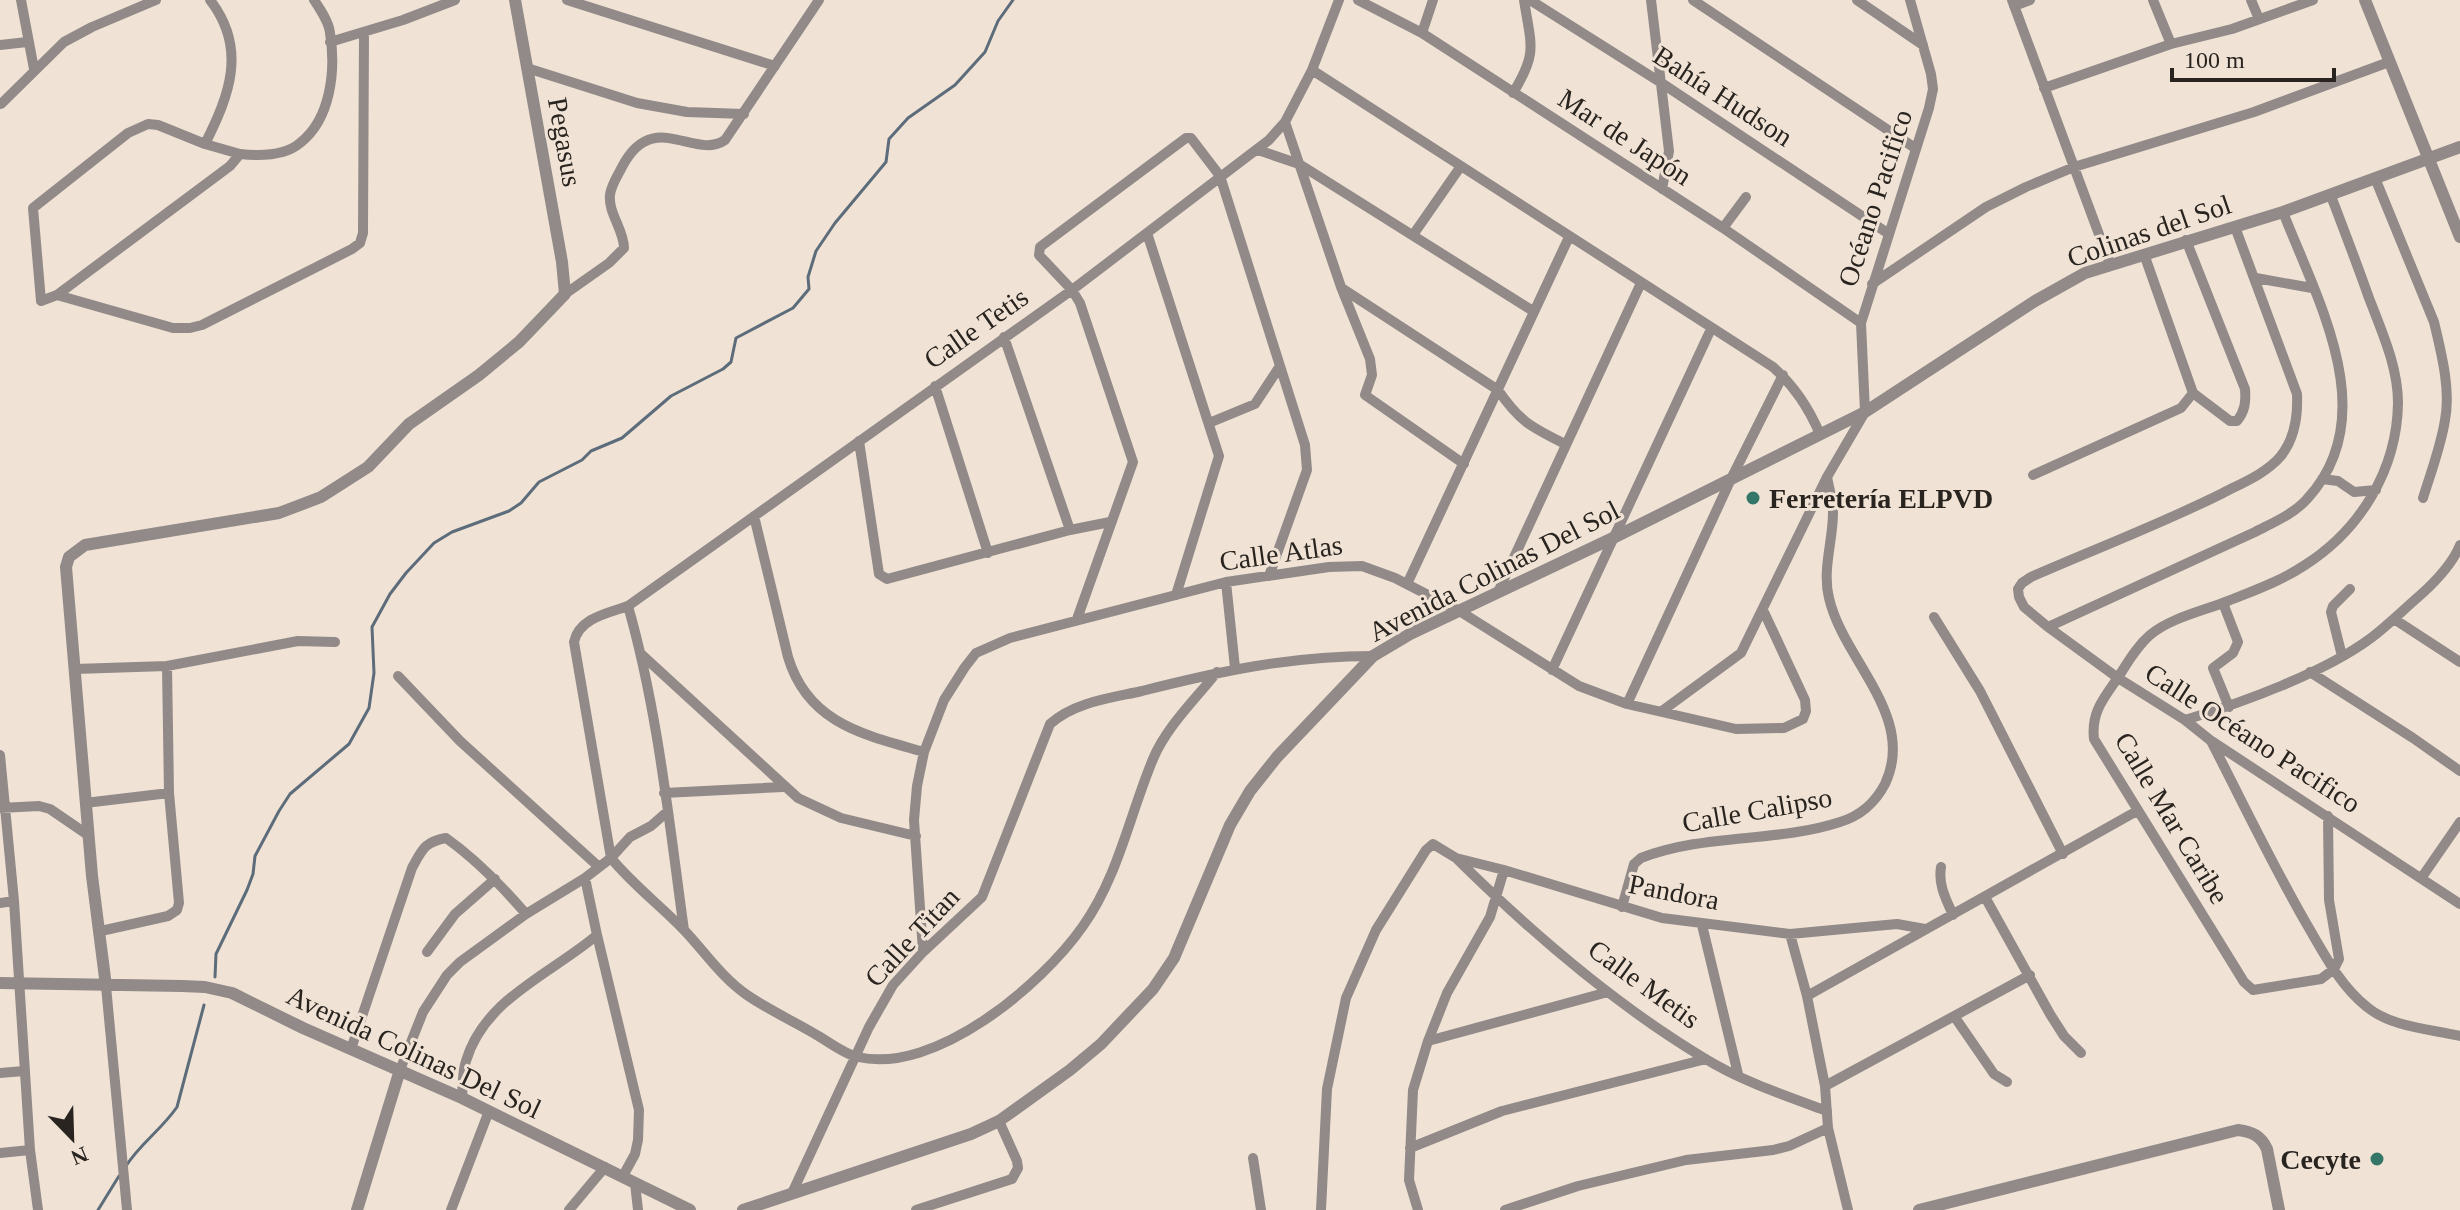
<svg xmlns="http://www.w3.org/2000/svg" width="2460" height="1210" font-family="Georgia,serif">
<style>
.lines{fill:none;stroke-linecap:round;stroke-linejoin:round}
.stream{stroke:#5d6c7a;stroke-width:3}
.minor{stroke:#928a88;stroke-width:10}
.tertiary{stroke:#928a88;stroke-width:12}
.poi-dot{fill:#347667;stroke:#f0e3d5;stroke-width:3}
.labels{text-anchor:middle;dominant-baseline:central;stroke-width:6;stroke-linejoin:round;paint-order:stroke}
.street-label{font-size:28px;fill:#29241f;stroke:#f0e3d5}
.poi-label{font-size:28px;font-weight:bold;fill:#29241f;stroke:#f0e3d5;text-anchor:start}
</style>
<rect width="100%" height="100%" fill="#f0e3d5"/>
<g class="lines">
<!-- stream -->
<path class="stream" d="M215,977L216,954L247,890L253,874L255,856L279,811L290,794L349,744L369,708L374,673L372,627L390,594L406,573L434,543L452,532L509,511L521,503L539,482L582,460L591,451L622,438L671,396L723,369L731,362L736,338L793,308L809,289L808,277L816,251L835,223L886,162L889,139L908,118L955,85L985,52L998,21L1013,0
M126,1166C140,1144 162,1129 177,1107L204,1005
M98,1210L119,1176"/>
<!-- minor -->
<path class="minor" d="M21,0L34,69
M567,0L775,66
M1358,0L1422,33L1723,228L1861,323
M1530,0L1660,82L1889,234
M1651,0L1669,151L1662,189
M1693,0L1915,148
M1857,0L1923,45
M2012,0L2110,264
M2153,0L2171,44
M2251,0L2259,19
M2014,6L2030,0
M1422,33L1433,0
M330,42L403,20L455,0
M0,45L27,42
M527,68L637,103L687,112L744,114
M1312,70L1773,367C1795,387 1808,407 1820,434
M2044,88L2171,44L2232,29L2313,0
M1513,93C1538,52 1531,46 1524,0
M1,104L64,42L92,27L156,0
M1285,122L1341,287L1370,359L1372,375L1365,395L1464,464
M205,144C229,96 248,49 210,0
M1258,150L1299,164L1533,311
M240,154L205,144L158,125L148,124L128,133L33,208L41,301L57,295L230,166L240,154C259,156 285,156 300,143C331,119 336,70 330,33C329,22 320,9 314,0
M2375,178L2434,322C2441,352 2451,389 2445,420C2441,446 2431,472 2423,498
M2235,227L2297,394C2298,416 2295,439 2280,457C2265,474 2242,483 2223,493C2161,524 2095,549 2031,577L2022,583L2018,589L2019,597L2024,607L2048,627L2118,678L2185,720L2210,740L2460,904
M1723,228L1746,197
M1147,233L1219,456L1176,595
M1413,235L1461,166
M2144,254L2193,393L2230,421H2237C2245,411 2246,402 2245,389L2186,240
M2256,278L2312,288
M1872,284L1986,207L2026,187L2074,167L2254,112L2389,62
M1343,289L1498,390C1520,422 1531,427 1565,444
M565,294L609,263L624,248C624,230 608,213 610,195C611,185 618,175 622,167C653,107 694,161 725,140L819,0
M57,295L173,328H190L202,325L352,249L360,243L363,233L364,32
M1004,337L1070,530
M935,386L988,553
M1209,423L1255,404L1280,366
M859,441L879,574L887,579L1070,530L1110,522
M2033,475L2181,408L2193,393
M2322,479L2338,481L2354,492L2376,490
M754,516L788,657C808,724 865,735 924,752
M1226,582L1235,668
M1407,584L1569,237
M1498,592L1641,283
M2223,603L2238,642L2233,653L2213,668L2229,707
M628,606C658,711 669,822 684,930
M1934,617L1980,691L2063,854
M1077,619L1133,462L1080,303L1072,290L1039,255L1040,247L1186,138H1191L1220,176L1305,445L1307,470L1269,576
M2394,619L2460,662
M2048,627L2255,532C2272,523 2294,514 2307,499C2384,416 2317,300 2283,212
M641,654L798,798L841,818L916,836
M2342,656L2331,612L2333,606L2350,589
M75,669L167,666L298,641L335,642
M1552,670L1711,329
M2310,672L2413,738L2460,771
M398,676L460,741L599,867
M1627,704L1731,479L1783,375
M1662,711L1741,653L1827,477L1865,412L1861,323L1929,108L1933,89L1931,74L1910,0
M2185,720C2241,703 2324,673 2371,638C2387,626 2402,611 2417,598C2433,584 2452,565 2460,545
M2212,743C2243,803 2272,864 2306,923C2323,952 2340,986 2367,1007C2391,1027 2430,1029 2460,1036
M0,755L14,901L30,1150L38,1210
M664,793L783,787
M85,803L169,793
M0,808L39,806L50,809L88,835
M2328,816L2329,900L2339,959L2334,969L2321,979L2253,990L2244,982L2094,739C2091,713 2103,699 2117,679C2127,664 2136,647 2150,635C2170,618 2203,611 2228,601C2253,591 2281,581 2305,565C2360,530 2397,470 2398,403C2398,367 2382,332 2369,298C2357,264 2344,230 2331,196
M611,858L574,642C579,618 608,613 628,606L1072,290L1269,140L1285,122L1312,70L1339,0
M611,858C633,885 660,905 684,930C705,952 722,978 747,995C769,1010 793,1021 815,1034C828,1041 843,1054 858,1057C935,1075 1042,985 1083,926C1118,877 1130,814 1153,759C1167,726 1195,700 1217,672
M1458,860C1532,933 1614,1004 1704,1058C1741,1081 1786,1096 1827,1111
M1941,867C1938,885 1946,899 1953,915
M2422,877L2460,822
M1985,897L2050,1014L2064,1036L2081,1053
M0,903L14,901
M1622,907L1634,864L1641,858C1705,833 1776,843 1840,822C1860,816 1875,803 1885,784C1917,716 1843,660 1829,598C1822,570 1833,541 1833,513C1833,501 1829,488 1827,477
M1702,925L1738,1074
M101,931L168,916L177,910L179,903L169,793L167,666
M1790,934L1807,996L1825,1086L1828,1128L1848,1210
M597,935L639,1110L638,1140L635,1154L623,1176
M427,952L455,914L495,879
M923,952L914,820L917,786L924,752L944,700L965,667L976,653L1010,638L1226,582L1329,567L1362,566L1395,578L1461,612L1579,686L1627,704L1736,729L1784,728L1803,719L1806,711L1805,700L1763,610
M106,986L127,1210
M1807,996L2137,811
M1954,1016L1994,1074L2007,1082
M1428,1041L1608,992
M351,1049L412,868C422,850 424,842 446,838C477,860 502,886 526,914
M400,1070L423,1012L447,975L460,962L526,914L585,878L611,858L630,837L651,826L667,812
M0,1073L24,1071
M1825,1086L2030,975
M462,1098C463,1086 462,1072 466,1061C484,999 551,974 597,935L585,878
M1410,1148L1502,1111L1706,1059
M0,1153L30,1150
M1253,1158L1261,1210
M635,1183L638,1210
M793,1191L869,1027L893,985L923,952L982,897L1050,724C1074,702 1111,698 1142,691C1221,671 1290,656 1373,656
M451,1210L489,1111
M569,1210L605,1167
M916,1210L1012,1179L1018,1168L1017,1161L999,1121
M1321,1210L1327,1089L1346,998L1376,930L1426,850L1433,844L1456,858L1504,870L1662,918L1790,934L1897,924L1925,929
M1418,1210L1409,1180L1413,1090L1428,1041L1447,993L1490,917L1504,870
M1505,1210L1578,1186L1686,1160L1773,1150L1789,1146L1828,1128"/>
<!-- tertiary -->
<path class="tertiary" d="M2365,0L2460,237
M0,983L182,986L205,987L232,993L303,1028L462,1098L690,1210
M106,986L92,876L66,567L69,557L85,545L279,513L321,497L368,467L409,424L479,375L519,342L565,294L562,262L515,0
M357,1210L400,1070
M743,1210L971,1134L999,1121L1070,1070L1101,1044L1153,989L1174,958L1230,825L1250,791L1277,757L1373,656L1410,634L1615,537L1865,412L2035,301L2085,273L2283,212L2460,147
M1919,1210L2238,1130C2253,1132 2261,1136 2267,1149L2279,1210"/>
</g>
<!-- markers -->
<g class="poi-dot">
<circle cx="1753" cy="498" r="8"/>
<circle cx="2377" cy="1159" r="8"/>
</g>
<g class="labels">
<!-- street labels -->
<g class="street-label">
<text transform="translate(1723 96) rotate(33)">Bahía Hudson</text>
<text transform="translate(1625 137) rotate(33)">Mar de Japón</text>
<text transform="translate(565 142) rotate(80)">Pegasus</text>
<text transform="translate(1875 198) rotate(-72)">Océano Pacifico</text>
<text transform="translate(2149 231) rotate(-19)">Colinas del Sol</text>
<text transform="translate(976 328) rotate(-35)">Calle Tetis</text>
<text transform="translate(1281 553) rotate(-8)">Calle Atlas</text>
<text transform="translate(1494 571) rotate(-27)">Avenida Colinas Del Sol</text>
<text transform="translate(2253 738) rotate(33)">Calle Océano Pacifico</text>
<text transform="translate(1757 810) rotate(-10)">Calle Calipso</text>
<text transform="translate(2172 818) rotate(59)">Calle Mar Caribe</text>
<text transform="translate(1674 892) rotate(11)">Pandora</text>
<text transform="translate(912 937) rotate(-47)">Calle Titan</text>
<text transform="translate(1644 984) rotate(36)">Calle Metis</text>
<text transform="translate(414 1052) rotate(25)">Avenida Colinas Del Sol</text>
</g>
<!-- poi labels -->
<g class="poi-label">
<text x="1769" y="498">Ferretería ELPVD</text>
<text x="2361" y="1159" text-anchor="end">Cecyte</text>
</g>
</g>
<!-- north arrow -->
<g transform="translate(72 1138) rotate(157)" stroke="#f0e3d5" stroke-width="6" paint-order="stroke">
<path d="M0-6L14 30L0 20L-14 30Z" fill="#29241f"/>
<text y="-12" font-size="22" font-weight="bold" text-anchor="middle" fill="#29241f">N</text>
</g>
<!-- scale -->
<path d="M2172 68v12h162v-12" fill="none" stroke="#29241f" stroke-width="4"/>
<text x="2184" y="68" font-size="24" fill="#29241f" stroke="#f0e3d5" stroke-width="6" paint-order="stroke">100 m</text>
</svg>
